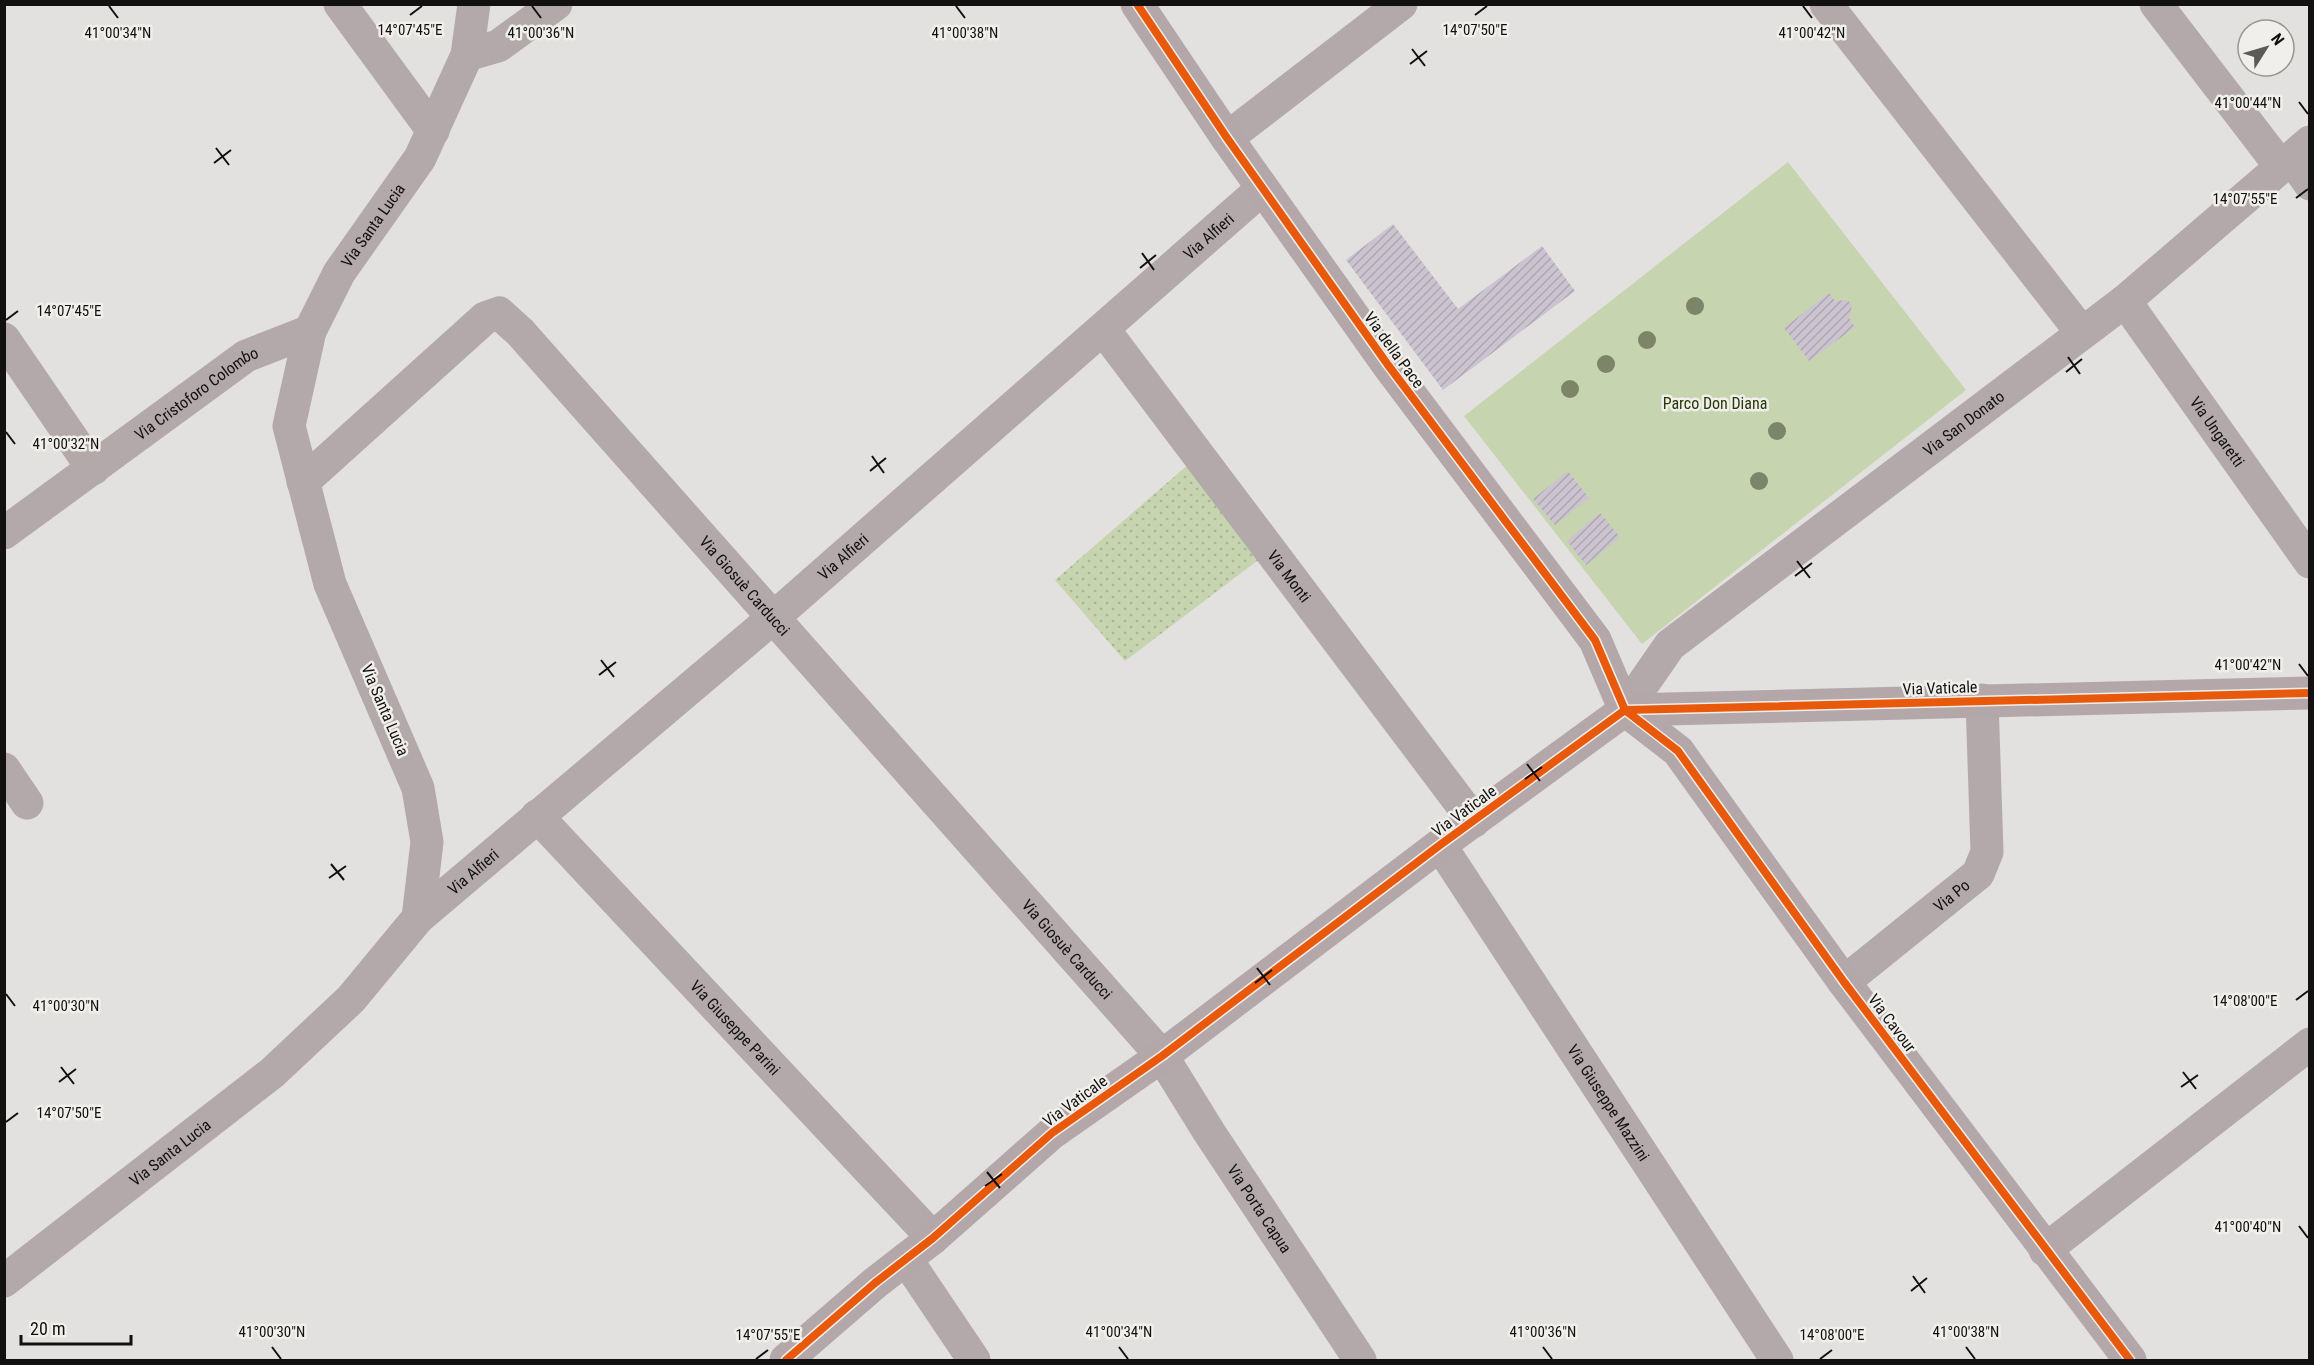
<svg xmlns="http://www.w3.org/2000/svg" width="2314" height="1365" font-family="'Roboto Condensed',sans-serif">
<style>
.grass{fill:url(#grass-dots)}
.green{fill:#c6d4b0}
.building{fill:url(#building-hatch)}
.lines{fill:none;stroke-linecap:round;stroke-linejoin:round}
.street{stroke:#b3a9aa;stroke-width:33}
.secondary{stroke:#b3a7a9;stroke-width:33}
.cycleway-casing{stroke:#f1efeb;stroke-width:11}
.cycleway{stroke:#e8590c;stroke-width:8}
.tree{fill:#7c8568}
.ticks{fill:none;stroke:#121110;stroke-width:2}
.labels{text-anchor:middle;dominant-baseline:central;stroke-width:5;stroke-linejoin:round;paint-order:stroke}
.street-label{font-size:16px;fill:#121110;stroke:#f1efeb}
.park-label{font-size:16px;fill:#273906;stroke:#f1efeb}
.ticks-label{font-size:15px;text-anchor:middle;fill:#121110;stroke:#f1efeb;stroke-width:5;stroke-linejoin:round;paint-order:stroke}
</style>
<defs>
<pattern id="grass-dots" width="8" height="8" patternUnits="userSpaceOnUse" patternTransform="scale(1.5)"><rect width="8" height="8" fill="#c6d4b0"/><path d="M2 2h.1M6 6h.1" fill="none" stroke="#a9b596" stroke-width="1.8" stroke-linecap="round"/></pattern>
<pattern id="building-hatch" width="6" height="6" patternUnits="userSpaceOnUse" patternTransform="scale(1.5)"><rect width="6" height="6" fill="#cbc4d0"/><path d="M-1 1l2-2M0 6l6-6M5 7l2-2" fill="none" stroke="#ada7b2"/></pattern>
</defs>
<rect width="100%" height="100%" fill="#e3e1df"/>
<!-- grass -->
<path class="grass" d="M1190,463L1261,558L1125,661L1055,580Z"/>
<!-- green -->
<path class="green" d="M1788,162L1966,390L1642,644L1464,416Z"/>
<!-- building -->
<path class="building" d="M1393,224L1458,309L1542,246L1575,291L1443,390L1346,260Z
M1829,293L1835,301L1848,300L1852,306L1849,318L1855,327L1809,361L1784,328Z
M1568,471L1589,498L1555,525L1533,499Z
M1600,513L1620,537L1586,565L1567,541Z"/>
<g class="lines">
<!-- street -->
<g class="street">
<path d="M340,4L433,131"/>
<path d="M1826,4L2082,333"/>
<path d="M2156,4L2281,167"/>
<path d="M467,55L498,46L556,4"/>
<path d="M1227,138L1401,4"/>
<path d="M2292,159L2310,184"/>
<path id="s1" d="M2125,301L2310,562"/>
<path id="s2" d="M1104,330L1474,821"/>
<path d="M4,339L93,469"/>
<path id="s3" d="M303,482L485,318L499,313L520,332L1162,1056L1209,1132L1360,1360"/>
<path id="s4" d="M4,533L246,356L310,331"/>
<path id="s5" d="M1625,710L1670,645L2125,301L2310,142"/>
<path d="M4,769L27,803"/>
<path id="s6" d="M537,816L933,1238"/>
<path id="s7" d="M1440,845L1777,1360"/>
<path id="s8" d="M418,918L774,617L1262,189"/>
<path id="s9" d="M1844,982L1978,874L1987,852L1982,700"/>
<path d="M2045,1250L2310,1044"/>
<path d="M906,1259L974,1360"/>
<path id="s10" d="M4,1281L272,1073L351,999L418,918L427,842L418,788L330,584L289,426L310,331L339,273L420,158L467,55L474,4"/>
</g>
<!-- secondary -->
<path class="secondary" d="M1137,4L1227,138L1388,365L1595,640L1625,710L1678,751L1844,982L2130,1360
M786,1360L875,1283L933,1238L1052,1133L1162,1056L1440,845L1625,710L2310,693"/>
<defs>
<path id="cycleway" d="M1137,4L1227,138L1388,365L1595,640L1625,710L1678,751L1844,982L2130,1360
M786,1360L875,1283L933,1238L1052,1133L1162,1056L1440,845L1625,710L2310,693"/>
</defs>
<!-- cycleway casing -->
<use href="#cycleway" class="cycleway-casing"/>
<!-- cycleway -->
<use href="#cycleway" class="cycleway"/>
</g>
<!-- trees -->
<g class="tree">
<circle cx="1695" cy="306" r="9"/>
<circle cx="1647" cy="340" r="9"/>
<circle cx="1606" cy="364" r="9"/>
<circle cx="1570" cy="389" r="9"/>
<circle cx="1777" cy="431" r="9"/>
<circle cx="1759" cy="481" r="9"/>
</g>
<!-- ticks -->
<path class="ticks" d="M109,6L118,18M532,6L541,18M956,6L965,18M1803,6L1812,18M410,15L422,6M1475,15L1487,6M1412,49L1425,66M1410,64L1427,51M2299,102L2308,114M216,148L229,165M214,163L231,150M2296,198L2308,189M1142,253L1154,270M1140,268L1156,255M6,320L18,311M2068,357L2080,374M2066,372L2082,359M6,432L15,444M872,456L884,473M870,471L886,458M1797,561L1810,578M1795,576L1812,563M601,660L614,677M2299,664L2308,676M599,675L616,662M1527,764L1540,781M1525,779L1542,767M331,864L344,880M329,878L346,866M1257,968L1270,985M1255,983L1272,970M6,994L15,1006M2296,1000L2308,991M61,1067L74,1084M2183,1072L2196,1089M59,1082L76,1069M2181,1087L2198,1075M6,1122L18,1113M987,1172L1000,1188M985,1186L1002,1174M2299,1226L2308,1238M1913,1276L1925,1293M1911,1291L1927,1278M272,1347L281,1359M1119,1347L1128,1359M1543,1347L1552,1359M1966,1347L1975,1359M756,1359L768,1350M1820,1359L1832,1350"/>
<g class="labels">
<!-- street labels -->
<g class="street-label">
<text stroke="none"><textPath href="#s10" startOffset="1290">Via Santa Lucia</textPath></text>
<text stroke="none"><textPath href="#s8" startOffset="1044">Via Alfieri</textPath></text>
<text transform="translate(1394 350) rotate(54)">Via della Pace</text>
<text stroke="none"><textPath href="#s4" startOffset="238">Via Cristoforo Colombo</textPath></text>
<text stroke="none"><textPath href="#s5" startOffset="447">Via San Donato</textPath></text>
<text stroke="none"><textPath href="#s1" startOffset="160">Via Ungaretti</textPath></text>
<text stroke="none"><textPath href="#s8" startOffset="558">Via Alfieri</textPath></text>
<text stroke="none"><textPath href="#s2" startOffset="308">Via Monti</textPath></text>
<text stroke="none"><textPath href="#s3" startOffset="627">Via Giosuè Carducci</textPath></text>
<text transform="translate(1940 688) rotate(-2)">Via Vaticale</text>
<text transform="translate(385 710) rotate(67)">Via Santa Lucia</text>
<text transform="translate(1464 811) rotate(-36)">Via Vaticale</text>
<text stroke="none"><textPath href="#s8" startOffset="72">Via Alfieri</textPath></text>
<text stroke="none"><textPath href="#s9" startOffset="138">Via Po</textPath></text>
<text stroke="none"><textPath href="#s3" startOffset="1113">Via Giosuè Carducci</textPath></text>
<text transform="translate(1892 1023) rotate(53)">Via Cavour</text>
<text stroke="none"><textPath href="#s6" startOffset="290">Via Giuseppe Parini</textPath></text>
<text transform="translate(1075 1101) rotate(-36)">Via Vaticale</text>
<text stroke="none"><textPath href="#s7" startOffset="308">Via Giuseppe Mazzini</textPath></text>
<text stroke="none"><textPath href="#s10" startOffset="210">Via Santa Lucia</textPath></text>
<text stroke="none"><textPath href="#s3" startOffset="1437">Via Porta Capua</textPath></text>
</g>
<!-- park labels -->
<g class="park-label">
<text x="1715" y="403">Parco Don Diana</text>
</g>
</g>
<g class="ticks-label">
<text x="1475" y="35">14°07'50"E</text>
<text x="410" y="35">14°07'45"E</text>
<text x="118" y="38">41°00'34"N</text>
<text x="541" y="38">41°00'36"N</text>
<text x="965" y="38">41°00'38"N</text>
<text x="1812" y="38">41°00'42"N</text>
<text x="2248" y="108">41°00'44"N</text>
<text x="2245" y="204">14°07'55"E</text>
<text x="69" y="316">14°07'45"E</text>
<text x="66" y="449">41°00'32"N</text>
<text x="2248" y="670">41°00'42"N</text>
<text x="2245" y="1006">14°08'00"E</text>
<text x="66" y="1011">41°00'30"N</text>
<text x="69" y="1118">14°07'50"E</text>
<text x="2248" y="1232">41°00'40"N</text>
<text x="272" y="1337">41°00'30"N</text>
<text x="1119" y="1337">41°00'34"N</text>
<text x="1543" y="1337">41°00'36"N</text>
<text x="1966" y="1337">41°00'38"N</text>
<text x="768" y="1340">14°07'55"E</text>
<text x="1832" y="1340">14°08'00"E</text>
</g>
<!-- border -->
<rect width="2314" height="1365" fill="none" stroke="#121110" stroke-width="12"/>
<!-- north arrow -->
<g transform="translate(2266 48) rotate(53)"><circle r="28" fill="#f1efeb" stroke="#989693" stroke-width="1.5"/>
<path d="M0-4.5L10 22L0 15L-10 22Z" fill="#5b5a58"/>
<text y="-9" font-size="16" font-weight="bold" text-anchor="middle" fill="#121110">N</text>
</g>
<!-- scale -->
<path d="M21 1335v9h110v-9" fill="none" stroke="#121110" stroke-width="3"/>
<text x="30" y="1335" font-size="18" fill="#121110" stroke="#f1efeb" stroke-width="4.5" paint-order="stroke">20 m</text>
</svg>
